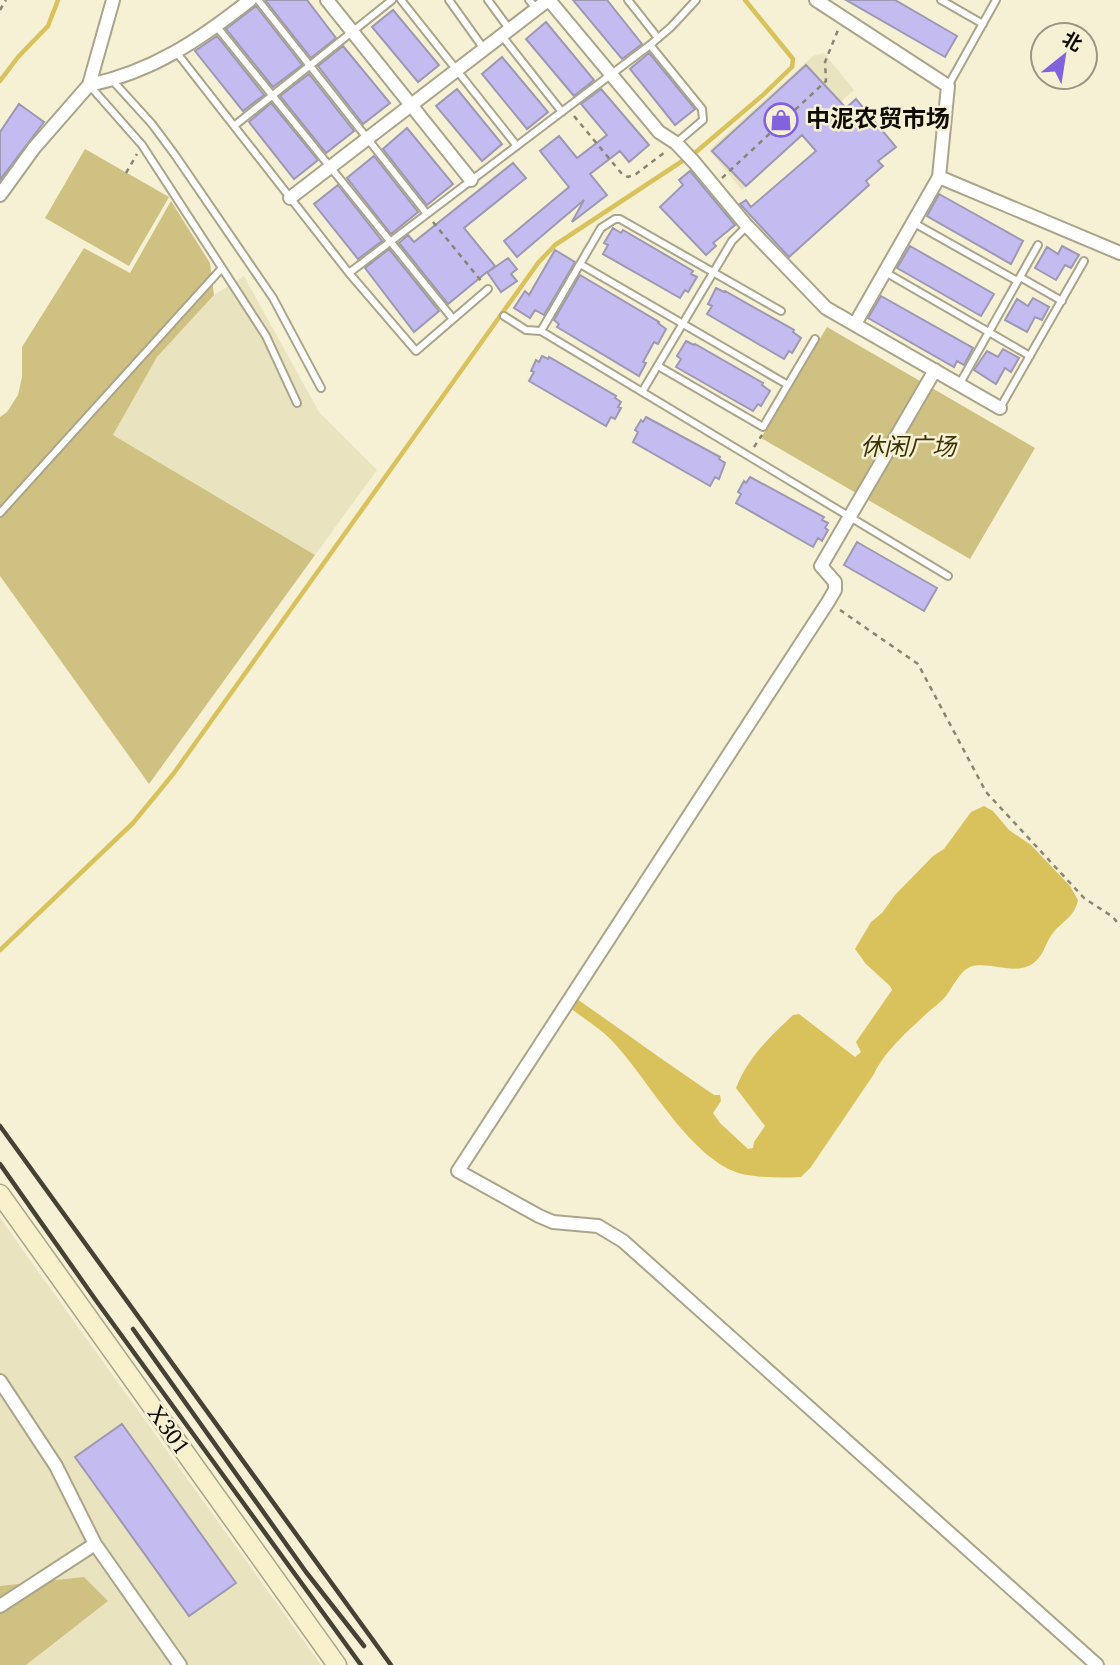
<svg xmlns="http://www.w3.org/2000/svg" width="1120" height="1665" font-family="Spectral,'Noto Sans SC',serif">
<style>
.built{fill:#eae3c0}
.green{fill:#cfc181}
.water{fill:#d9c25c}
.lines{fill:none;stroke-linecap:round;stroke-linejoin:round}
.stream{stroke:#d9c25c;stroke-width:4.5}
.building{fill:#c4bcf1;stroke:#9d99b2;stroke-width:2}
.lane-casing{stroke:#aaa48a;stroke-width:10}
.street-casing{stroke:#aaa48a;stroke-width:16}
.secondary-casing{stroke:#aaa48a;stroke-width:21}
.path{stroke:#898572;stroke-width:2.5;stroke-dasharray:5 5;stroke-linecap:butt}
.lane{stroke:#fff;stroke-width:6}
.street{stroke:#fff;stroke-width:12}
.secondary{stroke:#f8f1cc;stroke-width:18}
.rail{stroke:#454235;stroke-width:4.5}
.labels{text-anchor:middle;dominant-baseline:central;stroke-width:5;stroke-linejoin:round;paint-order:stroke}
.poi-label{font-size:24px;font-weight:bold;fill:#0e0c04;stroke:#f6f0d4;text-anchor:start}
.park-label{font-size:24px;font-style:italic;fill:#3c3305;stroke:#f6f0d4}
.street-label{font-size:24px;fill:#0e0c04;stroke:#f6f0d4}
</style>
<rect width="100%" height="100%" fill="#f6f0d4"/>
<!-- built -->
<path class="built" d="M824,53L854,90L742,190L709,150L813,56Z
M244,276L319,412L377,470L315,555L113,435L157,357L214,295Z
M0,1217L22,1249L321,1665H0Z"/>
<!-- green -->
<path class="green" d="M85,149L169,197L129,266L45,218Z
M171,201L210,263L214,295L157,357L113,435L315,555L149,784L0,576V417L7,412L18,395L22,377V347L84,248L130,273Z
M827,327L1035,448L970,559L761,438Z
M84,1577L108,1601L26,1665H0V1586Z"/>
<!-- water -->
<path class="water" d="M984,806L993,811L1009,830L1031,845L1070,886L1078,900C1074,918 1063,920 1053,933C1046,941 1045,952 1037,960C1018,979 991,960 970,967C960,971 952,988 946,996C940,1003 932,1008 926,1014C908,1031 884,1052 874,1074L811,1167L801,1177C782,1178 761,1178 742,1174C692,1161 649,1081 615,1044C603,1030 584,1019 569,1007L577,999C623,1031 668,1064 714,1095H720L721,1101L713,1113L720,1123L748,1149L753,1148L754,1142L765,1126L736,1088C748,1057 769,1038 793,1015L799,1014L855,1057L861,1052L856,1042L892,990L890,986L866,964L855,949L871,922L882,913L895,895L933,856L944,849L971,812Z"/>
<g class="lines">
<!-- stream -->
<path class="stream" d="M0,81L18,57L48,26L58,0
M0,950L133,823L174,773L538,263L555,245L696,152L763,95L792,67L793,59L745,0"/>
</g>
<!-- building -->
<path class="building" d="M265,0H307L336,38L311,58Z
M573,0H607L642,44L622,59Z
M846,0H895L957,36L945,57Z
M256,6L302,65L273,87L226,29Z
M393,10L439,65L418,82L372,27Z
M546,22L594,80L574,96L526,39Z
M217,36L264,95L243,111L195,51Z
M343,46L390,103L363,124L318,66Z
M649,53L695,109L675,125L630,69Z
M502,57L548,112L527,129L482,74Z
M806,65L846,108L856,99L896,147L878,161L883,166L866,181L869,185L789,257L740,204L746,200L751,207L816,151L802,135L746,186L712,151Z
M309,74L354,131L326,153L280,96Z
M457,89L502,144L482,161L436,106Z
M601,89L649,145L629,162L620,151L590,174L607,195L572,222L584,200L517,257L504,241L569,187L540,151L559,136L577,158L607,135L581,104Z
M271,103L318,160L294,179L249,122Z
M19,104L44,122L0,180V132Z
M407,128L453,184L427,205L383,149Z
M374,156L418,212L391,234L347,178Z
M513,163L526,178L464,228L495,266L488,272L508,258L517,269L511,274L517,281L501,292L487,272L448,304L399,243L408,235L414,242Z
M690,171L735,225L713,243L716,246L706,255L660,207L683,185L679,180Z
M338,185L382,241L358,259L314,204Z
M939,194L1023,241L1011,264L927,216Z
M613,228L621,233L623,230L693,271L691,274L697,277L688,292L685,290L680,298L603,254L608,245L604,243Z
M910,246L994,294L981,316L897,268Z
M1062,246L1079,255L1071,268L1065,265L1056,280L1035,268L1047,247L1058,254Z
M389,249L439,311L414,332L365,268Z
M555,250L575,262L544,315L535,310L530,318L514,308L525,291L529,295Z
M580,275L659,322L658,323L666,329L658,344L654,342L643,362L646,363L639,376L557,327L559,324L554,320Z
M716,288L724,292L725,291L794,330L793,332L801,338L792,353L789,351L784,359L707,314L712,306L708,304Z
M881,296L973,348L964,365L957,361L954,367L868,318Z
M1033,298L1049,307L1042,320L1035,317L1027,332L1005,320L1017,299L1028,306Z
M686,341L694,345L695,344L763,383L762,385L770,391L761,406L758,404L753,411L676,367L681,359L677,356Z
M1003,349L1019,358L1011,372L1005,368L996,384L974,370L987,351L998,357Z
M542,356L548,359L549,357L616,396L615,398L621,402L618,407L621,408L615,419L611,417L606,426L529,381L534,372L531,371L536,360L539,362Z
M646,417L720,457L719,459L725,463L719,479L715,477L710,486L633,442L638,432L635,430L641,420L643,422Z
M750,477L824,517L822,520L828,523L825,528L828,530L822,541L818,538L813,547L736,503L741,494L738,492L744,481L746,483Z
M857,542L937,588L924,611L844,565Z
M122,1424L236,1583L189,1616L75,1457Z"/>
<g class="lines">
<defs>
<path id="lane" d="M258,0L427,214
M401,0L517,146
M449,0L484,49
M488,0L510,30
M529,0L537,9
M628,0L658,38
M941,0L983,24
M217,27L453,319
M502,36L562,112
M650,45L702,109L703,120L676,143
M177,53L349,273L416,351L488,289
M112,80L152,124L175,155L273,298L321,388
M90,86L142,145L222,268L266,336L297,403
M948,86L996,0
M234,126L392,0
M914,223L1017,281
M580,264L788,385
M885,272L1030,356
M349,273L650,45L671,27L696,0
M1020,277L1062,301
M504,316L526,330L541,331L948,576
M541,331L601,228L615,219H620L781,311
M658,366L763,427L815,339
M959,385L1038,245
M642,392L732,241L747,226
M1000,408L1084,261
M0,513L222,268"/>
<path id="street" d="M327,0L471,180
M549,0L659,132L676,143L694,162L747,226L826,308L1000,408
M816,0L948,86L939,177L855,324
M89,85C152,72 201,39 250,0
M939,177L1120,253
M0,195L34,148L89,85L113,0
M290,198L548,0
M935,370L821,566L835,582V590L828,602L458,1171L539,1216L553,1222L598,1226L623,1241L1097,1665
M0,1381L56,1466L95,1544
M0,1606L95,1544L180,1665"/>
<path id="secondary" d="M0,1194L337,1665"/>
</defs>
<!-- lane casing -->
<use href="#lane" class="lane-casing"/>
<!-- street casing -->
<use href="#street" class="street-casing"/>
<!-- secondary casing -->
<use href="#secondary" class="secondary-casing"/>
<!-- path -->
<path class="path" d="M0,10L6,0
M574,116L622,174L628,177L636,174L665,152
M126,173L137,154
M722,178L826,81L825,62L838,30
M433,222L482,282
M754,447L762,435
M840,610L918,664L986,792L1084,898L1113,917L1120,926"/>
<!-- lane -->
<use href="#lane" class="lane"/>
<!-- street -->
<use href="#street" class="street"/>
<!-- secondary -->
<use href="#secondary" class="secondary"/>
<!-- rail -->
<path class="rail" d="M0,1126L391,1665
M0,1164L95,1299L361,1665
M133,1329L306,1572L364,1646"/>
</g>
<!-- icons -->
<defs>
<symbol id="shop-ring" viewBox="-11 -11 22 22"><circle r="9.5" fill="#f6f0d4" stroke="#8262dd" stroke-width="1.5"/><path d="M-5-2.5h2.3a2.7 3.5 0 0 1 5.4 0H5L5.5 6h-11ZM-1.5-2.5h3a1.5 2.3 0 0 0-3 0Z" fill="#8262dd"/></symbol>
</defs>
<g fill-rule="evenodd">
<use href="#shop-ring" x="762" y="101" width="38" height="38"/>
</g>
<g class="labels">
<!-- poi labels -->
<g class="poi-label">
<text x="806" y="120">中泥农贸市场</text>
</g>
<!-- park labels -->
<g class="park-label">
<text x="908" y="448">休闲广场</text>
</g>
<!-- street labels -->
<g class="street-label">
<text transform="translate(168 1430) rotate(54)">X301</text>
</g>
</g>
<!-- north arrow -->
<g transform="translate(1064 56) rotate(30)"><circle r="33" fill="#f6f0d4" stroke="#999581" stroke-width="2"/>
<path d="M0-5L12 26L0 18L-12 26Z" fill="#8262dd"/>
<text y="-10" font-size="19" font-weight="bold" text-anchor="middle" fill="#0e0c04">北</text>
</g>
</svg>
